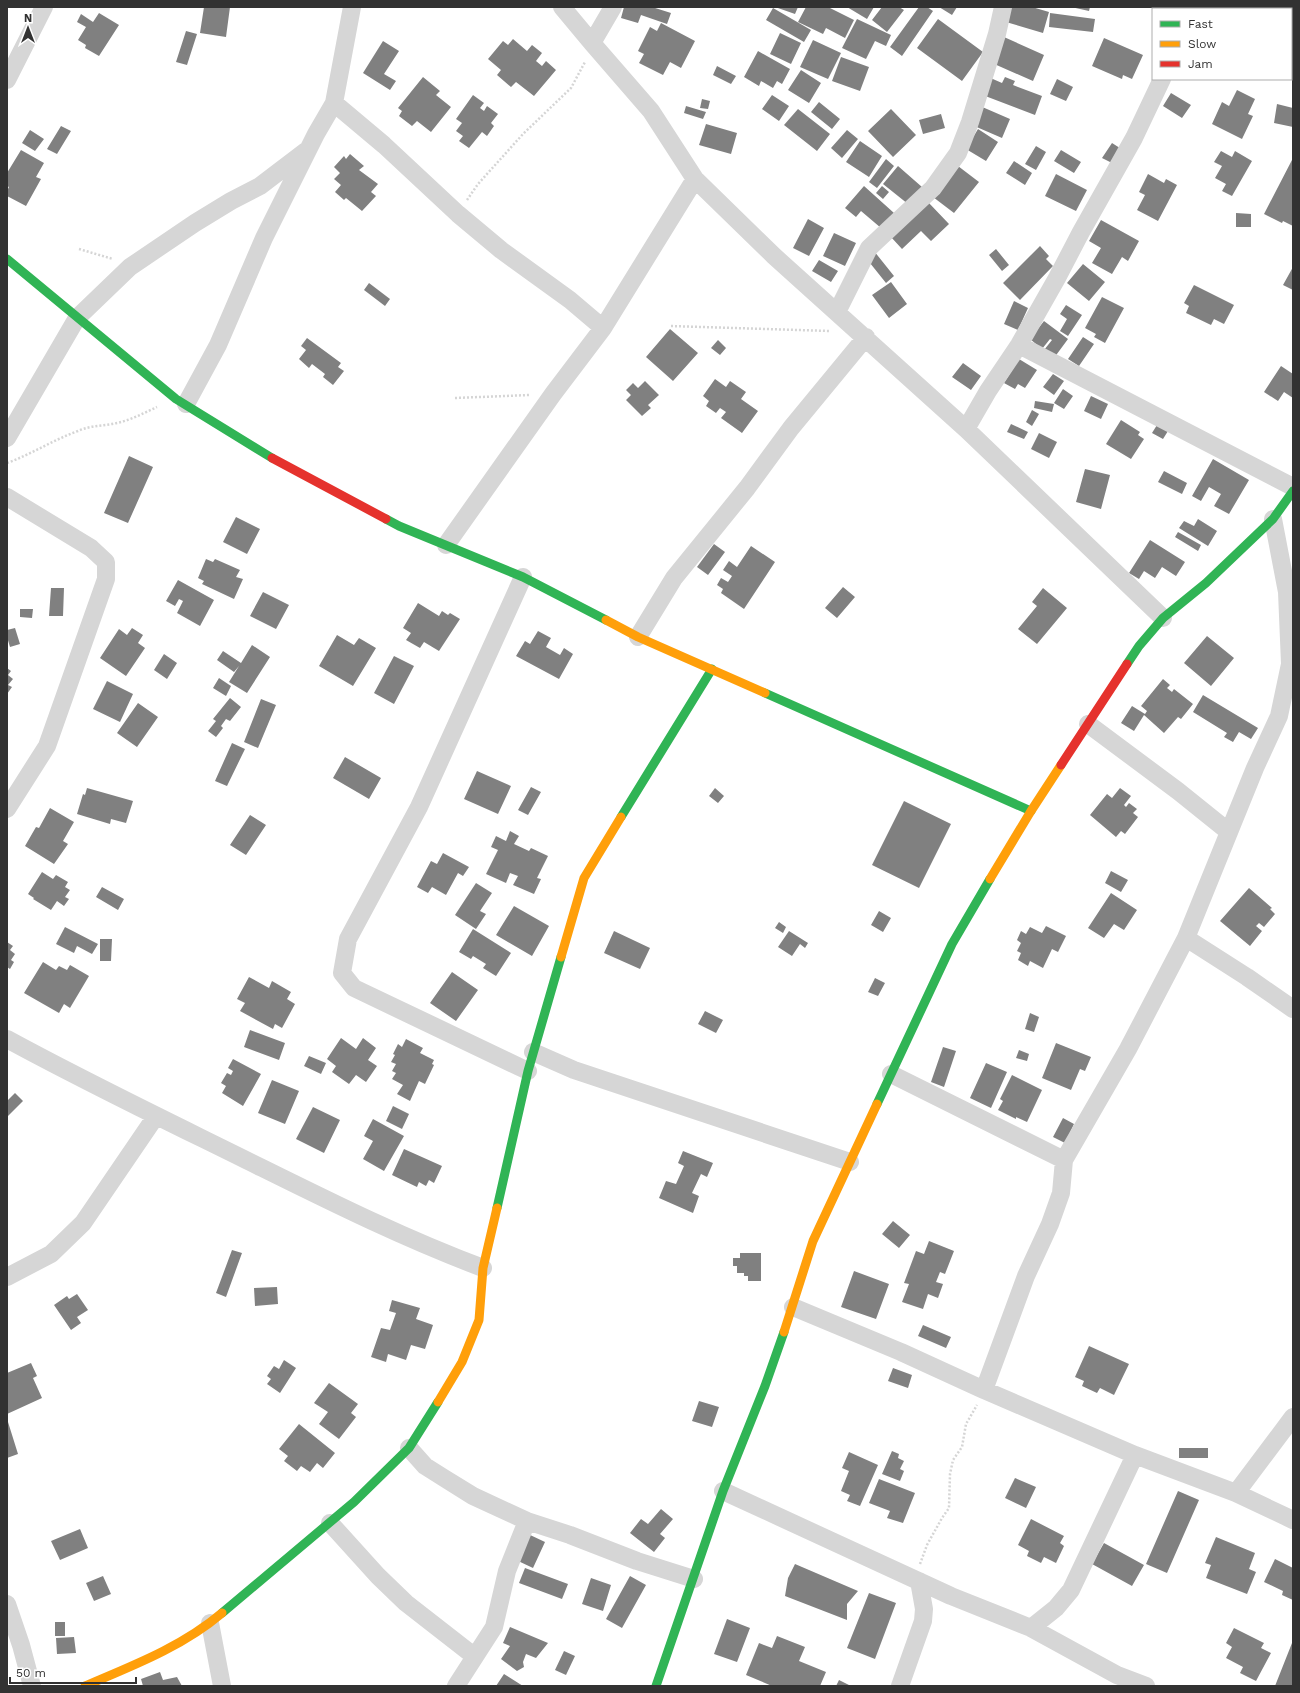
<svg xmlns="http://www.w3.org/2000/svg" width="1300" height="1693" font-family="'Work Sans',sans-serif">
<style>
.building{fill:#808080}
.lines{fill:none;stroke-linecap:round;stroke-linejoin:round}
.path{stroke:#d5d5d5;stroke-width:2.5;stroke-dasharray:2 2;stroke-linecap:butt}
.street{stroke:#d6d6d6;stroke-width:18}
.fast{stroke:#30b455;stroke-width:9}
.slow{stroke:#ff9f0a;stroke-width:9}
.jam{stroke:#e5322d;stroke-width:9}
</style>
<rect width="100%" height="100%" fill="#fff"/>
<!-- building -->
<path class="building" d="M204,7H230L226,37L200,33Z
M624,7H652L671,13L667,24L641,15L638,23L621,18Z
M775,7H798L795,14Z
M806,7H828L854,20L845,38L826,28L823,34L798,22Z
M847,7H874L867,19Z
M882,7H899L904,10L887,32L872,20Z
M919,7H927L933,11L902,56L890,47Z
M939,7H957L952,15Z
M1010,7H1032L1049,12L1043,33L1006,22Z
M1071,7H1090L1089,11Z
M1157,7H1192L1191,9H1161Z
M1259,7H1281L1280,9H1257Z
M773,8L811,30L804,42L766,20Z
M99,13L119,25L99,56L85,48L86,45L78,40L86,27L77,22L81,14L93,22Z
M1050,13L1095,19L1093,32L1049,27Z
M857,19L891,35L886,46L875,41L866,59L842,48Z
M938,19L983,52L962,81L917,48Z
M661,23L695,41L681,68L670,62L663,75L639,63L644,54L638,51L650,27L657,31Z
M186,31L197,34L187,65L176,62Z
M780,33L801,43L791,64L770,54Z
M1004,37L1044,55L1033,81L992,63Z
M1104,38L1143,55L1132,79L1123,75L1122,79L1092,66Z
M513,39L527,51L532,45L542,53L536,61L542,66L546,61L556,70L534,96L516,82L511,87L497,75L501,70L488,59L503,41L508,45Z
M813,40L841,53L828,79L800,67Z
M383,41L399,51L384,74L396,81L390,90L363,73Z
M758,51L790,69L782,84L777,81L773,88L761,81L759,86L744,77Z
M841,57L869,67L860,91L832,81Z
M717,66L736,76L731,84L713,75Z
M801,70L821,83L809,103L788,90Z
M986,76L1002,83L1005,77L1015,81L1013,85L1042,96L1035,115L980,94Z
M423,77L440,91L436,95L451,107L431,132L417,121L412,126L399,116L402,111L398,108Z
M1057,79L1073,87L1066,101L1050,94Z
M1237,90L1255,99L1248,114L1253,116L1242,139L1212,124L1222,102L1229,106Z
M1171,93L1191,105L1182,118L1163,106Z
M473,95L484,103L480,108L484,111L487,106L498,114L491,123L494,126L487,136L482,132L469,148L459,141L463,136L456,131L462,123L456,119Z
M772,95L789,106L779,121L762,109Z
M702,99L710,101L708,109L700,108Z
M819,102L840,119L832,129L811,112Z
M1277,104L1293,108V127L1274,123Z
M686,106L706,112L703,119L684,113Z
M980,106L1010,119L1002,138L972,125Z
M798,109L830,134L817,151L784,125Z
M891,109L916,135L893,157L868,131Z
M941,114L945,128L923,134L919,120Z
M706,124L737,133L731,154L699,145Z
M61,126L71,131L57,154L47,149Z
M978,129L998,142L986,161L966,149Z
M30,130L44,139L35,151L22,143Z
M847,130L858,139L842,158L831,148Z
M860,141L882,156L869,177L846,162Z
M1112,143L1123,150L1114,164L1102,158Z
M1036,146L1046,152L1036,170L1025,164Z
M21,150L44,163L36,177L41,179L26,206L7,196V191L9,187L7,186V173Z
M1061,150L1081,162L1074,173L1054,161Z
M1221,151L1232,157L1235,151L1252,161L1232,196L1222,191L1226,184L1215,178L1222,166L1214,162Z
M350,154L364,166L359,170L378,184L371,192L376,196L362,211L346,198L344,200L335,192L341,185L334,179L340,173L334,167L344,156L346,159Z
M1293,158V226L1283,221L1282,223L1264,214Z
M886,159L894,166L877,188L869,182Z
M1014,161L1032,173L1025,185L1006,173Z
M898,166L922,187L908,204L883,184Z
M958,166L979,182L954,213L933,197Z
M1056,174L1087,190L1076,211L1045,196Z
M1148,174L1164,183L1166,179L1177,185L1158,221L1137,210L1145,195L1139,192Z
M864,186L894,213L881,228L861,211L856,217L845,208Z
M882,186L889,192L883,199L876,193Z
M928,202L949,224L931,241L921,231L902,249L891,237Z
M1236,213L1251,214V227H1236Z
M808,219L824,228L809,256L793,248Z
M1101,220L1139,241L1128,261L1122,257L1112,274L1092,263L1101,248L1089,241Z
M834,233L856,243L845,266L823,256Z
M1040,246L1049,256L1046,259L1053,266L1020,300L1003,283Z
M996,249L1009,265L1002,271L989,255Z
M874,251L894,276L886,283L866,258Z
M819,260L838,271L831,282L812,271Z
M1083,264L1105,282L1089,301L1067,283Z
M1293,267V290L1283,285Z
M891,282L907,304L889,318L872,295Z
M369,283L390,299L385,306L364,290Z
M1194,285L1234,305L1224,324L1214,319L1211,325L1186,313L1189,306L1184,303Z
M1102,297L1124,308L1105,343L1094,337L1096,334L1085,328Z
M1014,301L1028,308L1018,330L1004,324Z
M1066,305L1082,315L1068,336L1060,331L1067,319L1060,314Z
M1044,321L1068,339L1054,358L1044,350L1052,340L1050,339L1042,349L1030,339Z
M670,329L698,353L673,381L646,357Z
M1083,337L1094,344L1079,366L1068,359Z
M307,338L341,363L338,367L344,371L333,385L323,377L325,374L312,364L309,368L299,359L306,350L301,346Z
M718,340L726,348L720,355L711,348Z
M1019,359L1037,370L1025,388L1018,384L1015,389L1004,383Z
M963,363L981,376L971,390L952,377Z
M1281,366L1293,374V398L1284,392L1278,401L1264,392Z
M1053,374L1064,381L1054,395L1043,387Z
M715,379L726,387L730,381L746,392L741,399L758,411L742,433L721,418L726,412L720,408L716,413L706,406L709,401L703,396Z
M645,381L659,395L648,405L651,408L642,416L626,400L631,395L626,390L633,383L638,388Z
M1063,389L1073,396L1064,409L1054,403Z
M1091,396L1108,404L1101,419L1084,411Z
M1035,401L1054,404L1052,412L1034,408Z
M1032,410L1039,414L1032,426L1026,422Z
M1121,420L1140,432L1138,435L1144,439L1131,459L1106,444Z
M1011,424L1028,432L1024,439L1007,432Z
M1157,425L1168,431L1163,439L1152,433Z
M1039,433L1057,442L1049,458L1031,449Z
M129,456L153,467L128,523L104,513Z
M1213,459L1249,480L1229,514L1214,506L1221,494L1209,487L1201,501L1192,496Z
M1085,469L1110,475L1101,509L1076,502Z
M1164,471L1187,483L1182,494L1158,482Z
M236,517L260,529L247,554L223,542Z
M1198,519L1217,531L1208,546L1179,528L1184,521L1194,526Z
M1178,532L1201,545L1198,551L1175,537Z
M1150,540L1185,562L1176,576L1162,567L1155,578L1144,571L1139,579L1129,573Z
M714,544L725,552L708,575L697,567Z
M751,546L775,562L744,609L721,593L723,589L717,585L721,578L728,582L732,576L723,570L729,561L737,567Z
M206,559L213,562L215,559L240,570L236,577L243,579L234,599L202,584L204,581L198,578Z
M178,580L214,600L200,626L177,613L183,601L179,599L175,606L166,601Z
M843,587L855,597L837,618L825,608Z
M51,588H64L63,616H49Z
M1043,588L1067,608L1037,644L1018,629L1037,606L1032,602Z
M263,592L289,605L276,629L250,616Z
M418,603L439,616L442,611L448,615L450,613L460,619L439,651L424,642L420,648L406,640L411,633L403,628Z
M20,609H33L32,618L20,617Z
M15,628L20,644L10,647L7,637V630Z
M132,628L143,635L138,643L145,648L126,676L100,658L119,629L127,635Z
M538,631L551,638L546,647L560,655L564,648L573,654L559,679L516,656L525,641L530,644Z
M337,635L354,645L359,638L376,648L353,686L319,666Z
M1207,636L1234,658L1211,686L1184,663Z
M252,645L270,657L247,693L229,682L239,666L234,672L217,660L223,651L241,663Z
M164,654L177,663L167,679L154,670Z
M394,656L414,666L394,704L374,693Z
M7,668L11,671L8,675L13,679L8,685L12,687L7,694Z
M219,678L231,686L226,696L213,688Z
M1163,679L1170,685L1167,688L1172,692L1174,689L1193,704L1181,719L1178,717L1164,733L1144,715L1134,731L1121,723L1132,706L1145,714L1147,711L1141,706Z
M107,681L133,694L120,722L93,709Z
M1203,695L1258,728L1251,739L1239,732L1233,742L1224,737L1227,733L1193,712Z
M230,698L241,707L230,721L226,719L221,726L223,728L216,737L208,731L216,721L213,719Z
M261,699L276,705L258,748L244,742Z
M138,703L158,717L137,747L117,733Z
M232,743L245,749L227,786L215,781Z
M345,757L381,778L369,799L333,778Z
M477,771L511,786L498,814L464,799Z
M531,787L541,792L528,815L518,810Z
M87,788L133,801L126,823L111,819L110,824L77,814L83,794L85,795Z
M715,788L724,796L718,803L709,796Z
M1120,788L1131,796L1124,805L1126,807L1129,803L1137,809L1133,813L1138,817L1125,834L1121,831L1116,837L1090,815L1107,794L1112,798Z
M904,801L951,824L919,888L872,865Z
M50,808L74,822L63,841L68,844L54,864L25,846L36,827L39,828Z
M250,815L266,825L246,855L230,845Z
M510,831L519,836L514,844L529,851L531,848L548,856L537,878L541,879L534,894L513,885L518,876L510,873L506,883L486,874L498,850L491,847L496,836L506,841Z
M443,853L469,867L463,876L458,873L446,895L432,887L428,893L417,887L431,861L437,864Z
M1111,871L1128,880L1121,892L1105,883Z
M42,872L53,879L56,875L68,882L65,887L70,890L65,897L69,899L64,906L57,901L51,910L33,899L34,898L28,894Z
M476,883L492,893L480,911L486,914L476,929L455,915Z
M102,887L124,899L118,910L96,897Z
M1249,888L1272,908L1270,909L1275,914L1264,927L1259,923L1256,926L1262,931L1250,946L1220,921Z
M1111,893L1137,910L1124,930L1114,924L1104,938L1088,928Z
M514,906L549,926L532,956L496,935Z
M879,911L891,918L883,932L871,925Z
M779,922L786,927L783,933L775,928Z
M1046,926L1066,936L1058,952L1052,949L1043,968L1030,961L1028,966L1018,960L1021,953L1017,951L1021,943L1017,940L1021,931L1026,934L1030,927L1042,933Z
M65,927L98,944L92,954L77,946L74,953L56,944Z
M473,929L511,953L496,976L483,968L486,964L473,956L471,959L459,952Z
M614,931L650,948L640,969L604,953Z
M789,931L808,943L805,948L800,944L792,956L778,947Z
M100,939H112L111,961H100Z
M7,942L13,946L10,950L15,954L11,960L14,962L10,969L7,967Z
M43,962L56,970L59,966L67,970L70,965L89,976L70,1008L64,1004L59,1013L24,993Z
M452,972L478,990L456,1021L430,1003Z
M249,977L269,988L272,981L291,992L287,999L295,1004L282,1028L275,1024L273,1029L240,1011L245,1003L237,999Z
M875,978L885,983L878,996L868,992Z
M705,1011L723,1020L716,1033L698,1024Z
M1030,1013L1039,1017L1034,1032L1025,1029Z
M250,1030L285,1043L279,1060L244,1047Z
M341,1038L356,1049L363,1038L376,1048L368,1060L377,1066L366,1082L356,1075L349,1084L332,1072L336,1066L327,1059Z
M406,1039L423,1048L420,1053L434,1060L432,1064L434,1065L425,1084L419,1081L410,1101L397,1094L403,1085L392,1079L396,1073L392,1071L396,1064L391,1062L395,1055L393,1054L398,1044L402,1047Z
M1056,1043L1091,1057L1085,1071L1080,1069L1071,1090L1042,1078Z
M943,1047L956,1051L944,1087L931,1082Z
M1019,1050L1029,1054L1027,1061L1016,1058Z
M309,1056L326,1063L321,1074L304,1066Z
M233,1059L261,1074L243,1106L222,1093L226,1086L221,1083L227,1073L231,1075L233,1071L228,1068Z
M986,1063L1007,1072L991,1108L970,1098Z
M1012,1075L1042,1090L1027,1122L1016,1117V1119L998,1110L1003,1101L1000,1099Z
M272,1080L299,1091L285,1124L258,1113Z
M15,1093L23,1101L7,1117V1101Z
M393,1106L409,1114L402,1129L386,1121Z
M313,1107L340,1120L324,1153L296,1139Z
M1063,1118L1074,1124L1065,1143L1053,1137Z
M373,1119L404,1136L384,1171L363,1159L373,1141L364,1136Z
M404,1149L442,1166L434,1183L429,1180L426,1186L419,1182L417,1187L392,1175Z
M683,1151L713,1163L707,1177L701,1174L692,1193L699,1196L693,1213L659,1198L666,1181L676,1184L684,1166L678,1163Z
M893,1221L910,1235L899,1248L882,1234Z
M929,1241L954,1251L945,1274L940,1272L936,1282L943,1284L938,1298L928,1294L923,1309L902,1302L909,1284L904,1283L916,1251L924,1254Z
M232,1250L242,1253L226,1297L216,1293Z
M740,1253H761V1281H748V1276H744V1273H737V1266H733V1258H740Z
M854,1271L889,1284L876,1319L841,1307Z
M277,1287L278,1304L255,1306L254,1288Z
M77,1294L88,1310L77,1317L81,1323L71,1330L54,1305L67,1296L69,1299Z
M392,1300L420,1308L416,1319L433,1325L425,1349L411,1345L406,1360L388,1354L386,1362L371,1357L381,1328L390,1330L396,1313L389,1311Z
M923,1325L951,1337L946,1348L918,1336Z
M1089,1346L1129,1364L1114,1395L1100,1388L1097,1393L1082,1386L1084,1381L1075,1377Z
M284,1360L296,1368L280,1393L267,1384L271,1379L267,1376L274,1366L279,1369Z
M31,1363L37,1376L33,1378L42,1398L7,1414V1373Z
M893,1368L912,1375L908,1388L888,1381Z
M329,1383L358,1404L351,1413L356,1417L339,1439L319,1424L328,1412L314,1403Z
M699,1401L719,1407L712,1427L692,1421Z
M8,1422L18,1454L7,1458V1423Z
M299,1424L335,1453L323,1468L317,1463L310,1472L301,1466L297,1471L284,1461L288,1456L279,1449Z
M1179,1448H1208V1458H1179Z
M892,1451L899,1454L898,1458L904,1461L900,1469L904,1471L900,1481L882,1474Z
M849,1452L878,1465L860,1506L847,1501L850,1495L841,1491L849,1471L842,1468Z
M1015,1478L1036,1487L1026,1508L1005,1498Z
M879,1479L915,1493L903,1523L887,1518L890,1511L869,1503Z
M1178,1491L1199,1500L1167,1573L1146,1564Z
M661,1509L673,1519L660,1534L665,1538L654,1552L630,1533L641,1519L648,1524Z
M1031,1519L1064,1536L1060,1543L1064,1546L1056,1563L1044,1557L1041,1563L1027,1556L1029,1551L1018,1545Z
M80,1529L88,1548L60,1560L51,1541Z
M528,1534L545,1542L533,1568L516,1560Z
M1216,1537L1255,1553L1249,1569L1256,1572L1247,1594L1206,1578L1211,1565L1205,1563Z
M1104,1543L1144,1565L1132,1586L1092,1564Z
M1275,1559L1293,1568V1600L1282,1595L1283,1591L1264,1582Z
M795,1564L858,1591L847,1604V1620L785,1596L788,1578Z
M525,1568L568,1584L562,1599L519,1583Z
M103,1576L111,1594L94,1601L86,1583Z
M630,1576L646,1585L622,1628L606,1619Z
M591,1578L611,1585L603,1611L582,1604Z
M869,1593L896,1603L875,1659L847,1648Z
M727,1619L750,1628L737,1662L714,1654Z
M55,1622H65V1636H55Z
M510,1627L548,1643L536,1658L526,1654L523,1662L524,1667L517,1671L501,1659L510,1646L503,1643Z
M1234,1628L1264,1643L1261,1648L1271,1653L1256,1681L1240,1673L1243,1667L1226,1658L1232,1647L1226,1643Z
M777,1636L805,1647L799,1661L826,1672L820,1686H772L746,1675L759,1643L772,1648Z
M74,1637L76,1653L57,1654L56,1638Z
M1292,1643L1293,1644V1686H1275Z
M564,1651L575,1656L566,1675L555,1670Z
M160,1672L163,1680L177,1677L182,1686H143L141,1679Z
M504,1674L523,1686H496Z
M839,1680L851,1686H836Z"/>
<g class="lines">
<!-- path -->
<path class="path" d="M467,200L478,184L523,134L571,88L585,62
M79,249L113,259
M671,326L830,331
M455,398L530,395
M7,463C32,454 53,440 78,431C91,425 104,426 117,423C131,420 144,413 157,407
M920,1564L927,1545L942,1518L949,1508L950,1474L953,1460L962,1447L966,1424L977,1405"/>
<!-- street -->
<path class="street" d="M562,7L592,43L651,111L695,179L774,256L966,429L1163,618
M1202,9L1203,7
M592,43L613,7
M7,80L44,7
M334,103L384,145L458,214L501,250L570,300L603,328L695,179
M837,312L869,248L933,188L958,153L970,122L997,34L1003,7
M1019,345L1293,487
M186,404L218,345L264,238L316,134L334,103L352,7
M966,429L988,391L1019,345L1057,278L1081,232L1134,138L1162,79
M7,438L77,318L130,267L195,223L231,201L260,186L306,151
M7,497L91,548L106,562V579L47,746L7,809
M446,545L553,394L603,328
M523,577L419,807L348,939L342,973L354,988L528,1071
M638,637L674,578L747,488L791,428L866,337
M1088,724L1178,791L1229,832
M1186,938L1247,977L1293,1009
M7,1039C84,1081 163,1119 242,1158C321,1197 400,1237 483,1268
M533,1052L574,1070L850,1162
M891,1074L1064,1160
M7,1277L51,1254L83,1223L156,1116
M793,1307L901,1352L984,1390L1135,1455L1236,1493L1293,1520
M984,1390L1026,1276L1050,1224L1061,1193L1064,1160L1128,1049L1186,938L1255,768L1279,716L1290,664L1287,592L1273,519
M409,1448L425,1466L444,1478L473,1496L527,1521L570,1535L637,1561L694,1579
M723,1491L951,1596L1031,1628L1117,1675L1146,1686
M1236,1493L1293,1417
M330,1523L378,1576L406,1603L474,1656
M7,1604L21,1645L32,1686
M210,1623L222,1686
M1031,1628L1056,1608L1071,1590L1135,1455
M456,1686L494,1627L507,1571L527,1521
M900,1686L923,1621L924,1609L919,1581"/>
<!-- fast -->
<path class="fast" d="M7,259L176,399L272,458
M386,519L399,526L523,577L606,620
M1127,664L1139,646L1163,618L1206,583L1273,519L1293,491
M765,693L1031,811
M621,817L712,669
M877,1104L952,944L990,879
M497,1208L528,1071L561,957
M222,1613L354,1502L409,1448L438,1402
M656,1686L723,1491L765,1386L784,1332"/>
<!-- slow -->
<path class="slow" d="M606,620L638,637L765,693
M990,879L1031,811L1061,765
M561,957L584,878L621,817
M784,1332L813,1241L877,1104
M438,1402L462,1362L479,1320L483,1268L497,1208
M85,1686C132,1666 182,1647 222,1613"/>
<!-- jam -->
<path class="jam" d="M272,458L386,519
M1061,765L1127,664"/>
</g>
<!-- border -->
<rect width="1300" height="1693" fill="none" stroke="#323232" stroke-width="16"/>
<!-- legend -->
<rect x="1152" y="8" width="140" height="72" fill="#ffffff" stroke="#adadad"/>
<rect x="1160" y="21" width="20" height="6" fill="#30b455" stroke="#adadad"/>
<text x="1188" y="28" font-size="12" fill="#323232">Fast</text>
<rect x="1160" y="41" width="20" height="6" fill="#ff9f0a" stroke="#adadad"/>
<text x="1188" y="48" font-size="12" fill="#323232">Slow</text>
<rect x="1160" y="61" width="20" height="6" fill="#e5322d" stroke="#adadad"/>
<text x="1188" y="68" font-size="12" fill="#323232">Jam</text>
<!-- north arrow -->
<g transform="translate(28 28)" stroke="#ffffff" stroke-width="3" paint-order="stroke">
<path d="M0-3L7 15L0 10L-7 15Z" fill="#323232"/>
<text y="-6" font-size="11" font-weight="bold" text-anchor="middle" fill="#323232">N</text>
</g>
<!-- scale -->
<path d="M10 1677v6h126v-6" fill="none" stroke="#323232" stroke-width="2"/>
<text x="16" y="1677" font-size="12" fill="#323232" stroke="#ffffff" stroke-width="3" paint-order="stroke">50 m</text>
</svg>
